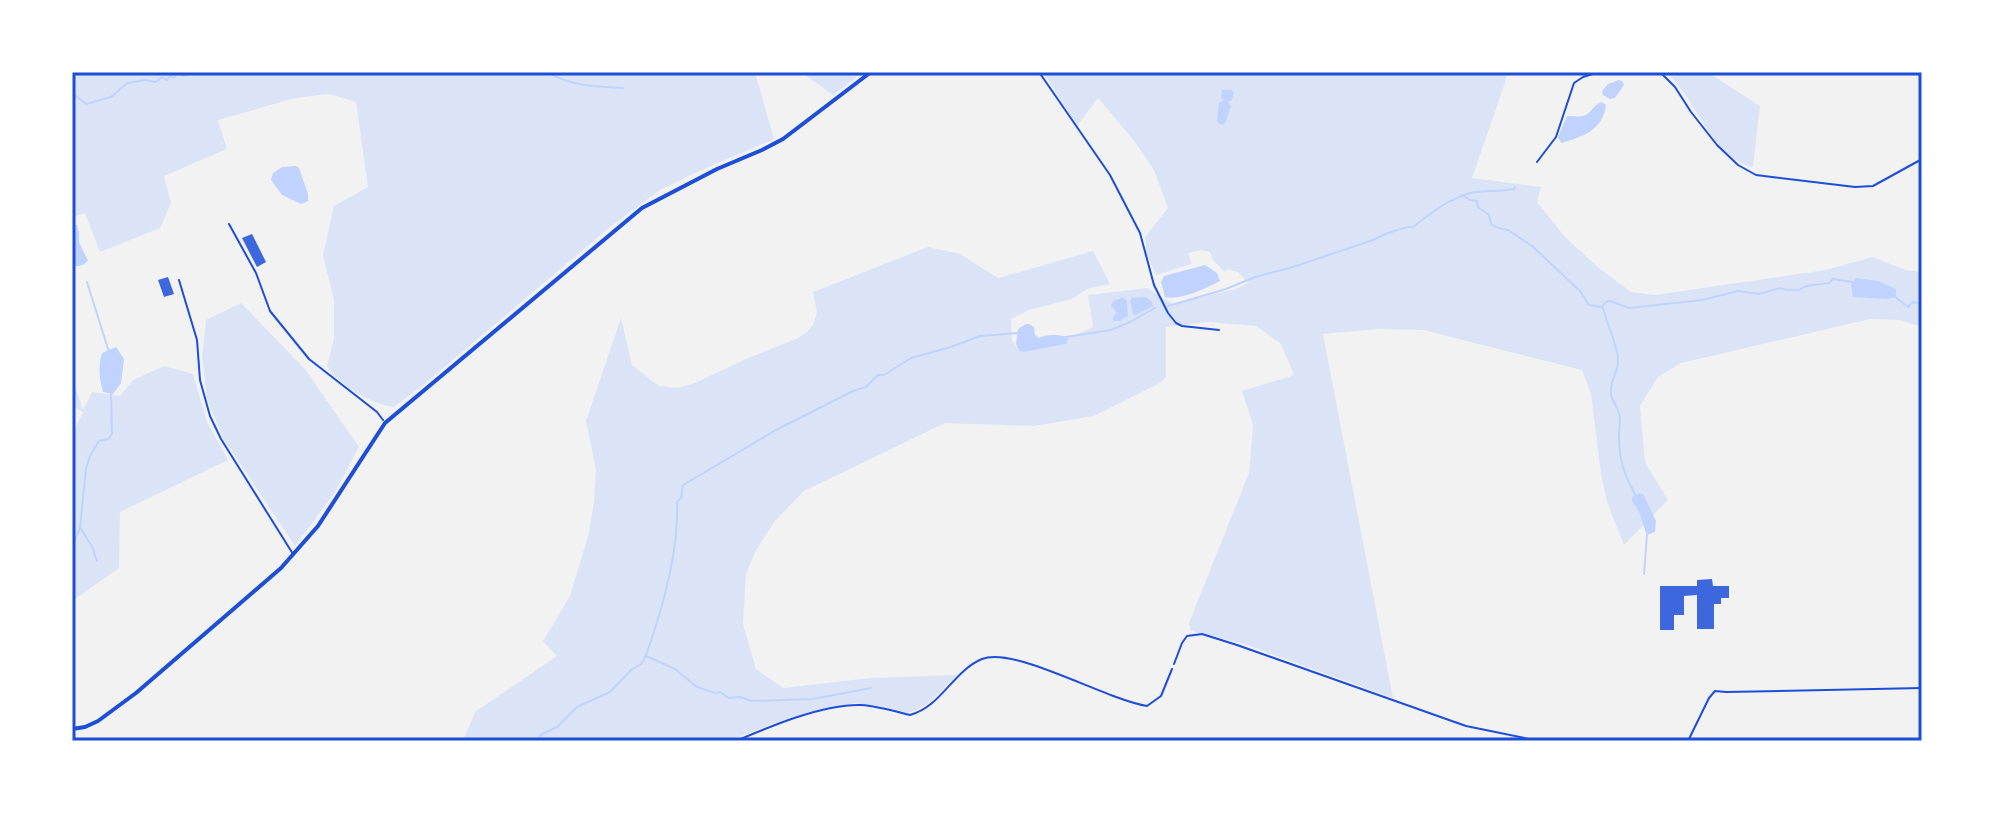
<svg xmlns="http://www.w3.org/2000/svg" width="1994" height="813" font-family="'DM Sans',sans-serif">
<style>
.green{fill:#dbe4f7}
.water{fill:#bfd3fe}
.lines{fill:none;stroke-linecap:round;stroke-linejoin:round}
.stream{stroke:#bfd3fe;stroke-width:2}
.building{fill:#3d67dc}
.path{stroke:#1d4ed8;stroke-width:2}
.service{stroke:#1d4ed8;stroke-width:2}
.minor{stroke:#1d4ed8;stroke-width:4}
.neatline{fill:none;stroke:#1d4ed8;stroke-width:3}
</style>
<rect width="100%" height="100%" fill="#f2f2f2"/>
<!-- green -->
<path class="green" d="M72,72H755L774,139L697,172L660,190L610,227L422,386L394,407C371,404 340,386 327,366L334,339V300L323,255L334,206L368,187L356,102L329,94L295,98L218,120L227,149L164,176L171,203L160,228L100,252L85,213L72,218Z
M801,72H863L833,95Z
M1043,72H1507L1505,83L1472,178L1541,187L1537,202L1565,237L1600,269L1631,292L1655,295L1826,270L1872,257L1906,270L1922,272V327L1900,320L1870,319L1681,363L1658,377L1640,406L1645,462L1668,500L1624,545L1607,502L1601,474L1591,394L1582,370L1423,330L1378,329L1323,334L1393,698L1244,644L1191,631L1189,623L1249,473L1253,425L1242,391L1294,375L1281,344L1256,326L1208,322L1166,327V377L1160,383L1094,416L1034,426L945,423L804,491L774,522L755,552L746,574L743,624L756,669L783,688L870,678L957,675L929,703L917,710L907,713L855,703L802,715L774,723L729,741H463L475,712L557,656L543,641L570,596L589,533L594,501L596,470L586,421L621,318L632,365L659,386L678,388L695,383L746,359L798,338L807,332L813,325L817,312L813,292L928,247L960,254L998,278L1093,251L1110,284L1087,289L1072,299L1029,310L1011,319L1012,340L1019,351L1024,352L1066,344L1069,338L1093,327L1088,295L1147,288L1173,304L1236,289L1248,283L1238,272L1227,269L1225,272L1213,260L1210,252L1201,250L1188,253L1192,264L1156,275L1147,255L1145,237L1168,208L1154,170L1135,142L1098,98L1077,126Z
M1665,72H1707L1760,106L1753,167C1709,157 1697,97 1665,72Z
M241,303L305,369L359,447L335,492L295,546L223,438L207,399L202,356L206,320Z
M164,366L193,374L207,422L228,460L120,512L119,568L72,601V435L83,412L72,406V376L83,410L92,392L120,396L133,380Z"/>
<!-- water -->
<path class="water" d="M1619,80L1622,81L1624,85L1615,98L1610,99L1603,95L1602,91L1608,84Z
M1222,90H1231L1234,93L1231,101H1229L1228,103L1231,106L1225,123L1223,125L1219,124L1217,120L1219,103L1224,100L1221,98Z
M1601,102L1606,105C1603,130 1582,137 1561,143L1558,137L1567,116C1573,116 1577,117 1583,116C1591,114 1593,105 1601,102Z
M296,166L299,168L308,194V201L301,204L282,195L271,180L273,173L282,167Z
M72,225H77L79,232V242L88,261C83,265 79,268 72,265Z
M1205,265L1217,273L1220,281C1207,288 1179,301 1165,297L1161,282L1164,276Z
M1856,278L1878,281L1896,289V297L1887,299L1853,297L1851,285Z
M1123,297L1127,301L1128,316L1120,321H1113V317L1117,313L1111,306C1113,299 1118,300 1123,297Z
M1146,297L1152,302L1153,306L1135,315L1133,314L1130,301L1132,298Z
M1026,324H1029L1034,327L1035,335L1039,338C1045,334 1062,334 1069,338L1066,344L1024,352L1019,351L1016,344L1018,329Z
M116,347L124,359L121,383L113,394L103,392C99,378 98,367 102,353Z
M1639,493L1643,494L1656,521L1655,532L1647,535L1646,533L1639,512L1632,501V497Z"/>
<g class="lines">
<!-- stream -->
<path class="stream" d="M547,72C570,86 597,87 623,88
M72,96L75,95L86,104L111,97L127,83L145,80L156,82L162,77L167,80L170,76L174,78L178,73L184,76L193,72
M1462,195L1470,200L1477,201L1478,207L1489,215L1491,224L1498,228L1508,230L1532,246L1580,291L1589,305L1602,307L1606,302L1610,301L1629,308L1702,300L1738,291L1759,294L1780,288L1787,290H1799L1806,286L1829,283L1833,279L1852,282
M87,282L109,352
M1894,296L1908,307L1913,302L1922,304
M1168,306L1226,289L1255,277L1293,267L1373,240C1384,234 1402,227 1413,227C1432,212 1451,197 1475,192C1488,190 1501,192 1514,189L1515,187
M1603,308C1607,323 1616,344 1618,357C1620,371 1609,380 1611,394C1612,402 1619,408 1620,417C1620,424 1619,429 1619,436C1619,461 1624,474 1636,496
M1066,337L1111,330L1130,322L1155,308
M74,542L80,528
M97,561L92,547L80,527L86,468L90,456L99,441L108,439L112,434L111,394
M1644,574L1647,535
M646,656L675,669L697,687L715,693L720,692L729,698L741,697L751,701L813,699L871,688
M536,741L542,734L557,727L577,707L610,692L632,669L641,664L645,658C662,611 679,552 677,502L681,498L683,485L776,430L853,391L866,387L878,375H884L911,358L951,347L980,336L1019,333"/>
</g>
<!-- building -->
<path class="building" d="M252,234L266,262L257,267L242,238Z
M168,277L174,294L164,297L158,280Z
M1712,579L1713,586H1729V598H1721V604H1714V629H1697V595L1684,596V615H1674V630H1660V586H1697V580Z"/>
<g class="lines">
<!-- path -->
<path class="path" d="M1039,72L1110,175L1140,233L1154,285L1168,313L1176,323L1182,326L1219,330
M659,741L670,739L682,741
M736,741C771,726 823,704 861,705C877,706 894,711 910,715C941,707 953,671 982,659C1015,646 1107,700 1147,706L1161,696L1172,669"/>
<!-- service -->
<path class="service" d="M1655,72L1662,74L1675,87L1691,112L1717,145L1738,165L1756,175L1855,187L1873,186L1922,159
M1537,162L1556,137L1574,83L1583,77L1599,72
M229,224L256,273L270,311L309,359L377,412L383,420
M179,280L197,340L200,380L210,416L221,439L293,554
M1174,664L1182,643L1187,636L1202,634L1237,645L1466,726L1539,741
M1688,741L1709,698L1715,691L1726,692L1922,688"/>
<!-- minor -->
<path class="minor" d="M72,729L85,727L98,721L136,693L281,568L318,526L385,423L642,208L717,169L762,150L783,139L871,72"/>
</g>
<!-- border -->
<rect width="1994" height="813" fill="none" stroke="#ffffff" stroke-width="148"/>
<rect x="74" y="74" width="1846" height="665" class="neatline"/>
</svg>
